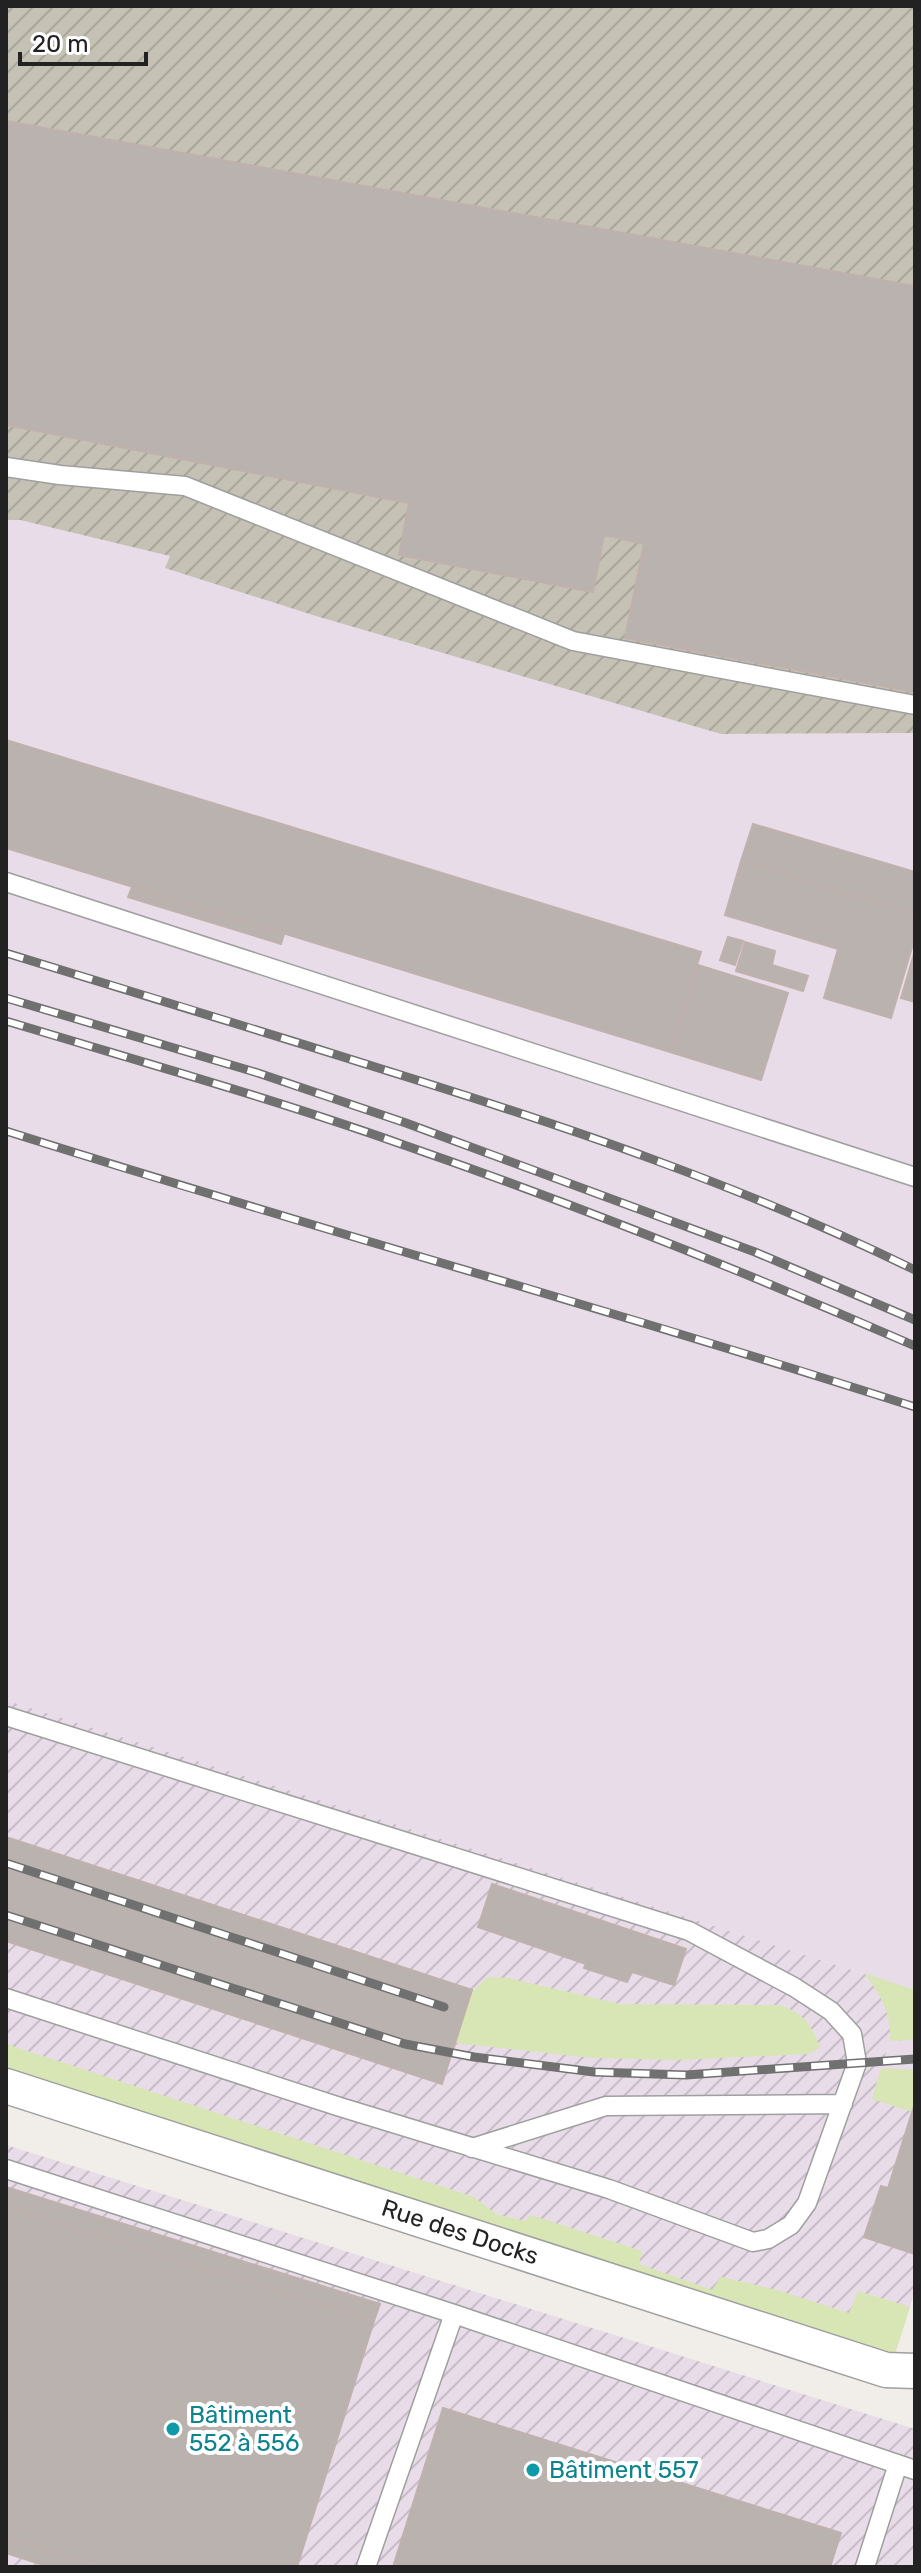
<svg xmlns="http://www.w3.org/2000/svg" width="921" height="2573" font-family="Rubik,sans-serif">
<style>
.industrial{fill:url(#industrial-furrows)}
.railway{fill:#e9dce9}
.construction{fill:url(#construction-furrows)}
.grass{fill:#d8e5b5}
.building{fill:#bab2af;stroke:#c1b1ad;stroke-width:2}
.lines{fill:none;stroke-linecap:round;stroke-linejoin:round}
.lane-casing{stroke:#9f9f9f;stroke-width:21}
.street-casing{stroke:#9f9f9f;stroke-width:37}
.lane{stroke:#fff;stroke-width:18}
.street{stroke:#fff;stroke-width:34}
.rail-casing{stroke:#707070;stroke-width:9}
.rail{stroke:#fff;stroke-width:6;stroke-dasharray:18;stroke-linecap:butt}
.culture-dot{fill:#0f9aa8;stroke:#fff;stroke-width:3}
.labels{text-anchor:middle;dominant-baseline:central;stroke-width:8;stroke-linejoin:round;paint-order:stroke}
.street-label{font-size:24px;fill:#222;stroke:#fff}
.culture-label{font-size:24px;fill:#0d838f;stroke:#fff;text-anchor:start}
</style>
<defs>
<pattern id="industrial-furrows" width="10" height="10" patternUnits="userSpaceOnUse" patternTransform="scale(2)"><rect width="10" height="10" fill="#e9dce9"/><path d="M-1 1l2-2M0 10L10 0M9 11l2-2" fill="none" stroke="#c8bcc8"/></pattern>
<pattern id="construction-furrows" width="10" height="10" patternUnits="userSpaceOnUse" patternTransform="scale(2)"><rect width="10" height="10" fill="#c5c1b5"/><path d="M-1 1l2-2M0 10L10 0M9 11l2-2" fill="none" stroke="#a9a69b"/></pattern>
</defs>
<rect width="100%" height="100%" fill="#f1ede9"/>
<!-- industrial -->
<path class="industrial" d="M6,1700L915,1990V2290L895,2354L6,2067Z
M6,2145L915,2429V2567H6Z"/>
<!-- railway -->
<path class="railway" d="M6,520H20L171,556L166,568L721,734L915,733V1990L6,1700Z
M915,2040V2070L881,2068L890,2041Z"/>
<!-- construction -->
<path class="construction" d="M6,6H915V733L721,734L316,616L165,568L170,556L20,520H6Z"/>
<!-- grass -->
<path class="grass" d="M864,1973L915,1990V2040L890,2041C892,2014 880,1994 864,1973Z
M488,1977L508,1978L620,2004L780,2005C804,2013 812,2025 820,2048L808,2054L679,2060L593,2058L455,2043L471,1993Z
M6,2044L474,2197L496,2214L525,2221L531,2215L642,2251L639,2264L712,2290L721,2277L777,2290L849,2313L858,2291L910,2307L895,2354L23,2074L6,2067Z
M881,2068L915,2070V2103L912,2112L872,2099Z"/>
<!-- building -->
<path class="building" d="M6,121L915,286V692L625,638L644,544L604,535L593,592L399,555L409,503L6,425Z
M6,740L701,952L670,1052L6,848Z
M753,824L915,872V914L741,861Z
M741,861L915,914V937L891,1018L824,998L838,949L725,915Z
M132,887L284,934L281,944L128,897Z
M728,937L743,941L735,965L720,960Z
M745,942L775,951L772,965L808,976L803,991L736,971Z
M914,954L915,955V1002L901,998Z
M698,965L788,993L761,1080L670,1052Z
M6,1837L472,1990L442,2084L6,1941Z
M492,1884L686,1949L674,1985L632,1972L627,1982L584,1968L586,1964L478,1927Z
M915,2103V2254L864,2237L881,2186L888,2188Z
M6,2187L380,2304L374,2321L6,2207Z
M6,2207L374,2321L297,2567H101L6,2538Z
M443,2408L841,2533L830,2567H393Z
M6,2538L101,2567H49L6,2553Z"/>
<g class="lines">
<defs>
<path id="lane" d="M6,467L60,475L185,486L573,641L915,705
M6,882L915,1177
M6,1716L689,1931L794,1987L831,2011L852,2034L857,2063L807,2203L791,2225L768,2239L753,2242L609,2189L340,2107L6,1998
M472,2148L606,2106L843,2104
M6,2169L454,2314L915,2470
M366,2567L454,2314
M865,2567L898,2464"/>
<path id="street" d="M6,2086L886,2370L915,2371"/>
</defs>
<!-- lane casing -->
<use href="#lane" class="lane-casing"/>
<!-- street casing -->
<use href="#street" class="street-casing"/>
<!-- lane -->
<use href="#lane" class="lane"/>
<!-- street -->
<use href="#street" class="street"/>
<defs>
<path id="rail" d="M6,953C134,992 261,1031 388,1071C568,1127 746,1187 915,1270
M6,998L258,1073L406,1123L755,1252L915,1320
M6,1021C138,1061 271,1098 401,1144C574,1204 746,1272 915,1346
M6,1131C308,1227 614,1310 915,1407
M6,1863L444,2007
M6,1915L405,2044L474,2057L594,2072L686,2075L915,2059"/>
</defs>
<!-- rail casing -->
<use href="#rail" class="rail-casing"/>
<!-- rail -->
<use href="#rail" class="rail"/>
</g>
<!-- markers -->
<g class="culture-dot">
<circle cx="173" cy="2429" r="8"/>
<circle cx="533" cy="2470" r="8"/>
</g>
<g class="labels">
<!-- street labels -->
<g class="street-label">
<text transform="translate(460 2232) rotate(18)">Rue des Docks</text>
</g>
<!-- culture labels -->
<g class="culture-label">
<text x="189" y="2415">Bâtiment<tspan x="189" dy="28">552 à 556</tspan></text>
<text x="549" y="2470">Bâtiment 557</text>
</g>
</g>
<!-- border -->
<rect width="921" height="2573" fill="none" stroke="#222222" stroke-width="16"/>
<!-- scale -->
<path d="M20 52v12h126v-12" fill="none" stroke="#222222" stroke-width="4"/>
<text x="32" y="52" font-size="24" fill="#222222" stroke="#ffffff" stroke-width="6" paint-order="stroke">20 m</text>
</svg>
